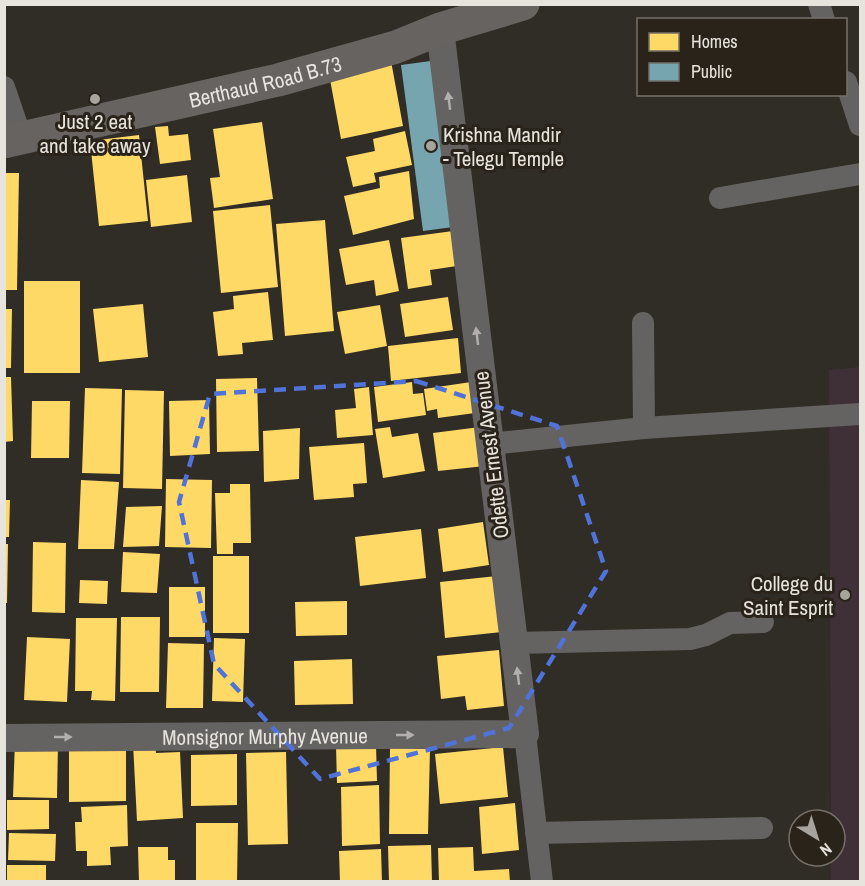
<svg xmlns="http://www.w3.org/2000/svg" width="865" height="886" font-family="'Archivo Narrow',sans-serif">
<style>
.education{fill:#3f2f36}
.homes{fill:#ffd966}
.public{fill:#76a5af}
.lines{fill:none;stroke-linecap:round;stroke-linejoin:round}
.minor{stroke:#656262;stroke-width:22}
.tertiary{stroke:#656262;stroke-width:28}
.primary{stroke:#666361;stroke-width:33}
.oneway{fill:#b3afac}
.marked{fill:none;stroke:#5073d9;stroke-width:4.5;stroke-dasharray:12 8;stroke-linejoin:round}
.poi-dot{fill:#a7a39d;stroke:#29231a;stroke-width:2}
.labels{text-anchor:middle;dominant-baseline:central;stroke-width:6;stroke-linejoin:round;paint-order:stroke}
.street-label{font-size:21px;fill:#e7e3dd;stroke:#29231a}
.poi-label{font-size:21px;fill:#e7e3dd;stroke:#29231a}
</style>
<rect width="100%" height="100%" fill="#302c26"/>
<!-- education -->
<path class="education" d="M860,367V881H831V856H835V820H831L829,370Z"/>
<!-- homes -->
<path class="homes" d="M391,61L403,126L341,139L329,74Z
M262,122L273,199L214,208L210,178L220,177L213,129Z
M168,126L169,136L188,134L191,160L160,164L155,127Z
M405,131L412,165L374,173L376,182L353,187L346,157L375,151L373,139Z
M139,135L148,221L99,226L90,141Z
M409,171L414,219L353,235L344,196L380,188L379,177Z
M4,173H19L17,290H4Z
M187,175L192,222L151,227L146,180Z
M270,205L278,287L221,293L213,211Z
M325,220L334,331L285,336L276,224Z
M453,231L457,266L430,270L432,285L408,289L401,238Z
M389,240L399,291L376,296L374,280L346,285L339,249Z
M24,281H80V373H24Z
M268,292L273,340L242,343L243,354L218,356L213,312L234,309L233,296Z
M448,297L453,330L405,337L400,304Z
M143,304L148,357L99,362L93,309Z
M380,305L387,346L345,354L337,312Z
M4,309H12L11,368H4Z
M458,338L461,373L391,381L388,346Z
M4,377H11L13,441L4,442Z
M257,378L259,451L217,452L216,379Z
M412,382L413,394L423,393L426,415L378,422L374,387Z
M471,382L475,413L438,418L437,409L427,411L424,389Z
M369,387L373,435L337,438L335,410L356,408L354,389Z
M85,388L122,389L120,474L82,473Z
M125,390L164,391L162,489L123,488Z
M209,400L210,454L170,456L169,401Z
M32,401H70L69,458H31Z
M390,427L392,437L418,433L425,471L383,478L375,429Z
M480,427L485,466L438,471L433,433Z
M300,428L299,479L264,482L263,431Z
M364,443L367,483L353,484L354,497L314,500L309,447Z
M166,479L212,480L211,548L165,547Z
M81,480L119,482L114,549H78Z
M230,484H250L251,543H233V554H217L215,493H230Z
M4,500H10L9,537H4Z
M162,506L159,546L123,547L126,507Z
M483,522L489,565L443,572L438,529Z
M421,529L426,578L360,586L355,537Z
M33,542L66,543L65,613L32,612Z
M4,544H8L7,603H4Z
M123,552L160,554L157,593L121,592Z
M213,556H249V633H213Z
M497,576L502,632L445,638L440,582Z
M80,580L108,581L107,604L79,603Z
M169,587H205V637H169Z
M347,601V635L296,636L295,602Z
M121,617H160L159,692H120Z
M76,618H117L115,701L91,700L92,691H75Z
M27,637L70,639L67,702L24,700Z
M214,638L245,639L243,702L212,701Z
M168,643L204,644L203,708H166Z
M499,650L504,706L467,710L465,696L441,699L437,656Z
M352,659L353,704L295,705L294,661Z
M15,741L58,743L57,798L13,797Z
M155,742L156,753L180,752L183,818L137,821L133,743Z
M69,744H126V801L69,802Z
M376,745L377,781L337,783L336,746Z
M503,747L508,797L440,804L435,754Z
M390,748L430,749L428,834H389Z
M286,752L288,844L248,845L246,753Z
M237,754V805L191,806V755Z
M379,785L380,844L342,846L341,787Z
M7,800H49V829L7,830Z
M515,803L519,850L482,854L479,807Z
M127,805L128,846L110,847L111,865L87,866V851H76L75,822H82L81,807Z
M196,823H238L237,882H196Z
M9,833L56,834L55,861L8,860Z
M431,845L432,882H389L388,846Z
M138,847H168V860H175V882H139Z
M473,847L474,871L509,869L510,882H439L438,848Z
M381,849L382,882H340L339,851Z
M7,865H46V882H7Z"/>
<!-- public -->
<path class="public" d="M438,60L461,226L423,231L401,65Z"/>
<g class="lines">
<!-- minor -->
<path class="minor" d="M819,4L824,20
M846,82L860,125
M4,87L21,137
M720,198L860,174
M643,323L644,428
M490,444L644,428L860,414
M514,643L690,639L706,635L730,623L763,622
M525,734L542,882
M536,833L762,828"/>
<!-- tertiary -->
<path class="tertiary" id="s1" d="M4,738L525,734L440,29"/>
<!-- primary -->
<path class="primary" id="s2" d="M4,142L278,80L396,47L440,29L523,4"/>
</g>
<!-- one-way arrows -->
<defs><path id="oneway-solid" d="M-6-.8H1V-3.2L6.5 0L1 3.2V.8H-6Z" transform="scale(1.5)"/></defs>
<g class="oneway">
<use href="#oneway-solid" transform="translate(449 101) rotate(-97)"/>
<use href="#oneway-solid" transform="translate(477 336) rotate(-97)"/>
<use href="#oneway-solid" transform="translate(518 676) rotate(-97)"/>
<use href="#oneway-solid" transform="translate(405 735)"/>
<use href="#oneway-solid" transform="translate(63 737)"/>
</g>
<!-- marked area -->
<path class="marked" d="M416,381L557,426L606,571L509,728L320,779L214,664L179,502L210,394Z"/>
<!-- markers -->
<g class="poi-dot">
<circle cx="95" cy="99" r="6"/>
<circle cx="431" cy="146" r="6"/>
<circle cx="845" cy="595" r="6"/>
</g>
<g class="labels">
<!-- street labels -->
<g class="street-label">
<text stroke="none"><textPath href="#s2" startOffset="268">Berthaud Road B.73</textPath></text>
<text transform="translate(491 455) rotate(-97)">Odette Ernest Avenue</text>
<text stroke="none"><textPath href="#s1" startOffset="261">Monsignor Murphy Avenue</textPath></text>
</g>
<!-- poi labels -->
<g class="poi-label">
<text x="95" y="121">Just 2 eat<tspan x="95" dy="24">and take away</tspan></text>
<text x="443" y="134" text-anchor="start">Krishna Mandir<tspan x="443" dy="24">- Telegu Temple</tspan></text>
<text x="833" y="583" text-anchor="end">College du<tspan x="833" dy="24">Saint Esprit</tspan></text>
</g>
</g>
<!-- border -->
<rect width="865" height="886" fill="none" stroke="#e7e3dd" stroke-width="12"/>
<!-- legend -->
<rect x="637" y="18" width="210" height="78" fill="#29231a" stroke="#757068" stroke-width="1.5"/>
<rect x="649" y="33" width="30" height="18" fill="#ffd966" stroke="#757068" stroke-width="1.5"/>
<text x="691" y="48" font-size="18" fill="#e7e3dd">Homes</text>
<rect x="649" y="63" width="30" height="18" fill="#76a5af" stroke="#757068" stroke-width="1.5"/>
<text x="691" y="78" font-size="18" fill="#e7e3dd">Public</text>
<!-- north arrow -->
<g transform="translate(817 838) rotate(142)"><circle r="28" fill="#29231a" stroke="#757068" stroke-width="1.5"/>
<path d="M0-4.5L10 22L0 15L-10 22Z" fill="#a7a39d"/>
<text y="-9" font-size="16" font-weight="bold" text-anchor="middle" fill="#e7e3dd">N</text>
</g>
</svg>
